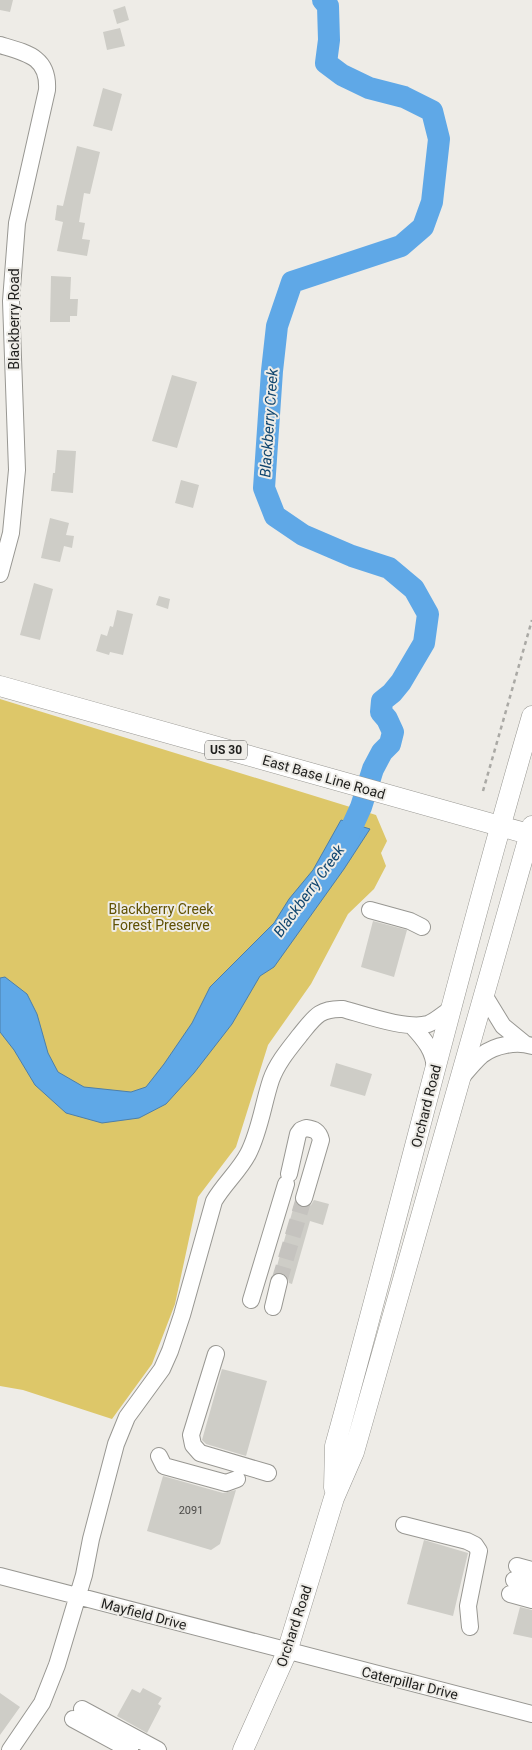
<svg xmlns="http://www.w3.org/2000/svg" width="532" height="1750" font-family="Roboto,sans-serif">
<style>
.green{fill:#ddc769}
.water{fill:#5fa8e7;stroke:#4c7faa}
.lines{fill:none;stroke-linecap:round;stroke-linejoin:round}
.river{stroke:#5fa8e7;stroke-width:22}
.building{fill:#cecdc7}
.minor-tunnel{stroke:#c5c3bf;stroke-width:16;stroke-dasharray:16 8;stroke-linecap:butt}
.minor-casing{stroke:#989792;stroke-width:18}
.major-casing{stroke:#989792;stroke-width:21}
.path{stroke:#aaa9a5;stroke-width:2.5;stroke-dasharray:4 4;stroke-linecap:butt}
.minor{stroke:#fff;stroke-width:16}
.major{stroke:#fff;stroke-width:20}
.labels{text-anchor:middle;dominant-baseline:central;stroke-width:4;stroke-linejoin:round;paint-order:stroke}
.number-label{font-size:11px;fill:#4b4a48}
.shield{fill:#eeece7;stroke:#5d5c5a;stroke-width:1}
.shield-label{font-size:12px;font-weight:bold;fill:#1f1f1d}
.street-label{font-size:14px;fill:#1f1f1d;stroke:#eeece7}
.park-label{font-size:14px;fill:#605103;stroke:#eeece7}
.water-label{font-size:15px;font-style:italic;fill:#10466f;stroke:#eeece7}
</style>
<rect width="100%" height="100%" fill="#eeece7"/>
<!-- green -->
<path class="green" d="M0,699L376,815L387,841L381,853L386,866L374,889L348,914L311,984L268,1045L236,1147L198,1197L175,1304L152,1364L112,1419L23,1390L0,1386Z"/>
<!-- water -->
<path class="water" d="M341,820L370,829L344,869L274,967L260,976L232,1024L194,1073L166,1104L139,1118L102,1123L66,1113L35,1085L14,1050L0,1032V978L5,977L27,994L37,1014L48,1053L58,1072L84,1087L131,1092L146,1087L164,1064L192,1023L210,987L274,923L289,899L313,870Z"/>
<g class="lines">
<!-- river -->
<path class="river" d="M323,0L328,6L329,40L326,63L342,75L369,88L404,97L432,111L439,139L432,202L423,227L401,246L292,282L277,326L272,371L264,488L275,516L303,535L352,556L389,568L414,589L428,614L424,643L401,682L392,693L382,701L381,712L387,719L393,732L390,744L382,752L373,769L361,807L341,851"/>
</g>
<!-- building -->
<path class="building" d="M0,0H13L10,12L0,10Z
M125,6L129,20L117,24L113,10Z
M120,28L125,46L107,50L103,32Z
M103,88L122,94L112,131L93,126Z
M77,146L100,152L90,194L84,193L79,222L85,223L82,239L90,240L87,256L57,251L63,222L55,220L57,205L63,206Z
M51,276L71,277L70,299H78L77,316H70V322H50Z
M172,375L197,382L177,448L152,441Z
M57,450L76,451L73,493L51,491L53,473H55Z
M181,480L199,485L193,508L175,503Z
M50,518L69,523L66,535L74,536L72,548L64,546L60,562L41,558Z
M34,583L53,589L40,640L20,635Z
M159,596L170,599L168,609L156,605Z
M117,610L133,614L123,655L110,652L109,655L96,651L101,634L107,636L110,626L113,627Z
M373,921L407,930L394,977L361,967Z
M336,1063L372,1074L365,1096L330,1086Z
M314,1200L329,1204L323,1225L310,1221L292,1284L289,1283L288,1279L285,1274L281,1272L275,1273L295,1202L301,1207L306,1208L311,1205Z
M222,1369L267,1381L246,1456L206,1444L202,1440Z
M163,1476L223,1493L236,1490L220,1544L211,1550L147,1531Z
M424,1540L468,1553L453,1616L407,1604Z
M520,1607L532,1610V1638L513,1634Z
M143,1688L162,1698L158,1704L161,1706L147,1733L117,1716L132,1689L140,1693Z
M0,1693L20,1707L0,1735Z"/>
<g class="lines">
<!-- minor-tunnel -->
<path class="minor-tunnel" d="M279,1282L304,1198"/>
<defs>
<path id="minor" d="M0,45C27,53 49,57 47,90L17,223L11,301L17,470L11,533L0,574
M370,910L410,921L422,927
M484,995L503,1026L525,1044
M412,1026C425,1040 434,1051 435,1069
M460,1079C467,1071 474,1062 482,1055C495,1045 517,1041 532,1046
M289,1174L298,1134L301,1130L306,1128C314,1129 319,1131 321,1140L304,1198
M251,1300L286,1184
M273,1307L279,1282
M216,1354L191,1435L193,1445L200,1453L268,1473
M159,1456L164,1466L226,1483L237,1479
M404,1525L467,1541L475,1545L479,1551L468,1606L470,1627
M517,1566L532,1570
M0,1576L532,1714
M514,1580L532,1585
M510,1594L532,1600
M82,1709L158,1750
M73,1719L130,1750
M10,1750L42,1703L57,1665L84,1575L91,1539L116,1444L127,1417L162,1369L170,1351L182,1315L214,1201C224,1184 239,1171 248,1154C260,1131 263,1104 271,1080C277,1063 289,1049 300,1035C314,1018 319,1008 343,1009C365,1015 407,1030 428,1024C436,1021 443,1014 451,1009"/>
<path id="major" d="M0,686L532,835
M334,1488L335,1446C402,1204 461,958 532,716
M243,1750L287,1652L334,1498L354,1452L532,826"/>
</defs>
<!-- minor casing -->
<use href="#minor" class="minor-casing"/>
<!-- major casing -->
<use href="#major" class="major-casing"/>
<!-- path -->
<path class="path" d="M483,791L532,620"/>
<!-- minor -->
<use href="#minor" class="minor"/>
<!-- major -->
<use href="#major" class="major"/>
</g>
<g class="labels">
<!-- number labels -->
<g class="number-label">
<text x="191" y="1510">2091</text>
</g>
<!-- shield labels -->
<rect class="shield" x="205" y="740.5" width="42" height="19" rx="4"/>
<g class="shield-label">
<text x="226" y="750">US 30</text>
</g>
<!-- street labels -->
<g class="street-label">
<text transform="translate(14 319) rotate(-90)">Blackberry Road</text>
<text transform="translate(324 777) rotate(16)">East Base Line Road</text>
<text transform="translate(426 1106) rotate(-76)">Orchard Road</text>
<text transform="translate(144 1614) rotate(15)">Mayfield Drive</text>
<text transform="translate(294 1626) rotate(-72)">Orchard Road</text>
<text transform="translate(410 1683) rotate(14)">Caterpillar Drive</text>
</g>
<!-- park labels -->
<g class="park-label">
<text x="161" y="909">Blackberry Creek<tspan x="161" dy="16">Forest Preserve</tspan></text>
</g>
<!-- water labels -->
<g class="water-label">
<text transform="translate(269 423) rotate(-86)">Blackberry Creek</text>
<text transform="translate(309 891) rotate(-54)">Blackberry Creek</text>
</g>
</g>
</svg>
